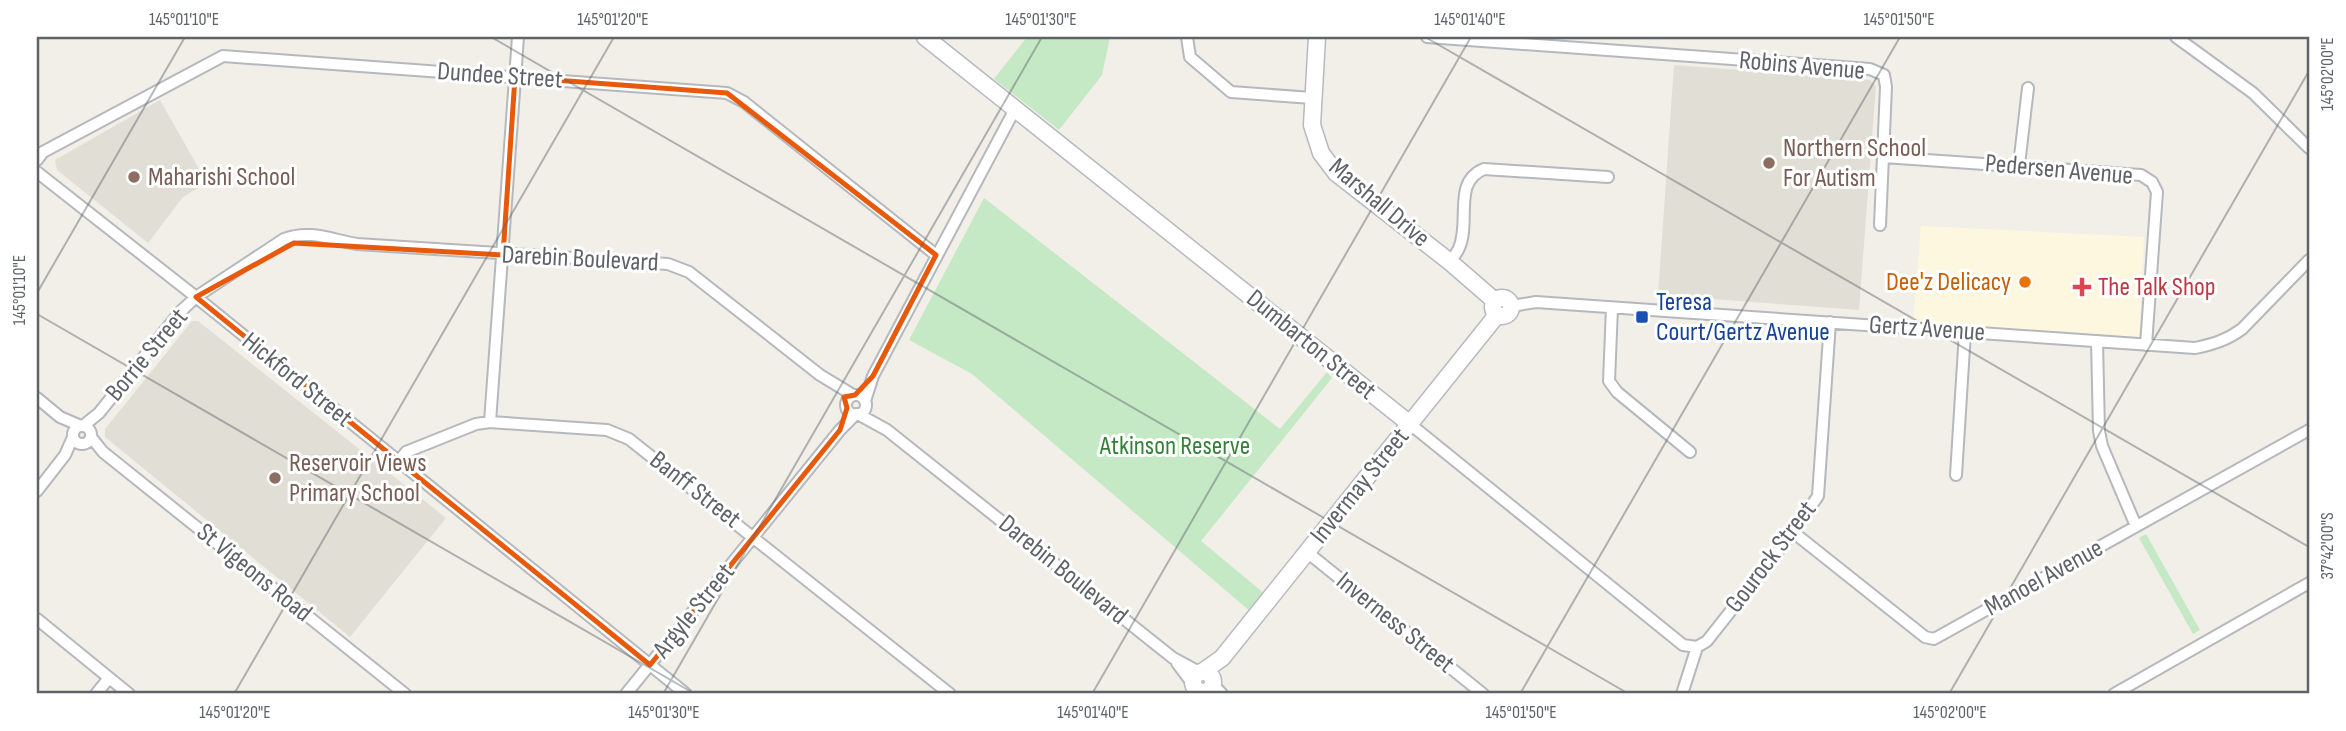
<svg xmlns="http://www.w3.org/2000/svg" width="2346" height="731" font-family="'Sofia Sans Condensed',sans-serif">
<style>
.commercial{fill:#fef7e0}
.education{fill:#e1ded6}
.green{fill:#c5e8c5}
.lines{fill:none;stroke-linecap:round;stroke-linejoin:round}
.street-casing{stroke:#b5b8bc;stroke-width:14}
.secondary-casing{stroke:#b6babf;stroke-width:19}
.street{stroke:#fff;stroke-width:10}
.secondary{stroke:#fff;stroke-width:16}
.marked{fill:none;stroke:#e8590c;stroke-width:5;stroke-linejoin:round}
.ticks{fill:none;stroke:#5f6368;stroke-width:2;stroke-opacity:0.45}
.education-dot{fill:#8d6e63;stroke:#fff;stroke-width:2.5}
.food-dot{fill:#e8710a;stroke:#fff;stroke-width:2.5}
.health-dot{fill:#e0444e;stroke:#fff;stroke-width:2.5}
.transit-dot{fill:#1a4fb4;stroke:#fff;stroke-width:2.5}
.labels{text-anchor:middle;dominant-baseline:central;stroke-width:6;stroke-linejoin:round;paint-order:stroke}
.street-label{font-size:26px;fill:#5f6368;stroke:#fff}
.education-label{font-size:26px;fill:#785e54;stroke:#fff;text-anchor:start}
.food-label{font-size:26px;fill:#c56008;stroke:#fff;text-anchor:end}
.health-label{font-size:26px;fill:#be3a42;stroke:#fff;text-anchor:start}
.transit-label{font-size:26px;fill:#164399;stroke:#fff;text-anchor:start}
.park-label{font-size:26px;fill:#348238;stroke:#fff}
.neatline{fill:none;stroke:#5f6368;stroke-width:2.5}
.ticks-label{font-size:18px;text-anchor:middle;fill:#5f6368}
</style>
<rect width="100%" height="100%" fill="#f1efe8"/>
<!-- commercial -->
<path class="commercial" d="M1921,226L2144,237L2139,337L1913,323Z"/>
<!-- education -->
<path class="education" d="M1674,65L1870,80L1876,86L1859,310L1658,295Z
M160,100L207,183L183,197L148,243L57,170L55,160Z
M198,321L446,518L350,637L105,437V429L192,321Z"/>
<!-- green -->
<path class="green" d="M1027,37H1110L1102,75L1059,130L994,79Z
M984,198L1280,429L1327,372L1332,378L1201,541L1265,594L1251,612L972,374L909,340Z
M2146,534L2200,630L2193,634L2139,538Z"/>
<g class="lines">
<defs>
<path id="street" d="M1187,37L1190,57L1231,92L1312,98
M1427,37L1870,69L1884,75L1886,87L1880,225
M2176,37L2253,93L2309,148
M1884,157L2141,175L2152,182L2157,192L2146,345
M37,160L43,152L223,56L727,93L744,102L936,255
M2019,165L2028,88
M37,172L196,297L686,694
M1450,262C1453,257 1457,253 1459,248C1471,221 1452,182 1484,169L1608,177
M1512,306L1536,302L2195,348C2214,344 2227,340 2242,329L2309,260
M1612,308L1609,381L1617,392L1690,452
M2097,341L2099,431L2102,446L2136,526
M846 405a10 10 0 1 1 20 0a10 10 0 1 1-20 0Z
M37,398L60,417L81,426
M865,401L873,376L1015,109
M858,414L887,430L1173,658L1199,672
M490,422L518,37
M1410,424L1683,645L1697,647
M73 435a9 9 0 1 1 18 0a9 9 0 1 1-18 0Z
M83,426L99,413L180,312L196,297L284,239C310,229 332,240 357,244L668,264L689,272L820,375L853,395
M91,437L103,452L405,694
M398,462L406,452L476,424L490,422L607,430L629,439L950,694
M1956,475L1965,332
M37,491L65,455L73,437
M1793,532L1925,637L1934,639L2309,430
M1307,552L1483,694
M37,619L129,694
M1177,663L1192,683
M1213,684L1222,694
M1207,691L1212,694
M96,694L109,678
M626,694L840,430L856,414
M1682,694L1697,647L1707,641L1793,532L1818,496L1830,322
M2114,694L2309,583"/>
<path id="secondary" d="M925,37L1410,424
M1317,37L1312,125L1321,153L1336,173L1450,262L1495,301
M1493 307a9 9 0 1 1 18 0a9 9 0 1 1-18 0Z
M1193 682a10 10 0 1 1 20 0a10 10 0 1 1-20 0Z
M1202,672L1222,658L1497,315"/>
</defs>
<!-- street casing -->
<use href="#street" class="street-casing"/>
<!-- secondary casing -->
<use href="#secondary" class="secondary-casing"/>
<!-- street -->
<use href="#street" class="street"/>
<!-- secondary -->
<use href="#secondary" class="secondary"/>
</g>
<!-- marked area -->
<path class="marked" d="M515,77L727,93L936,255L873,376L855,395L844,397L847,408L840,430L650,665L196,297L294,243L503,255Z"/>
<!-- ticks -->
<path class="ticks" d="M491,37L1629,694M1425,37L2309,547M37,293L185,37M37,314L695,694M234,694L614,37M663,694L1042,37M1092,694L1471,37M1520,694L1900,37M1949,694L2309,71"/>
<!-- markers -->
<g class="education-dot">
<circle cx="1769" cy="163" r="7"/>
<circle cx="134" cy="177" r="7"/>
<circle cx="275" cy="478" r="7"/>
</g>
<circle class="food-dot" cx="2025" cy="282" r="7"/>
<path class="health-dot" d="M2078.5 276.5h7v7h7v7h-7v7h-7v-7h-7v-7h7z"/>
<rect class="transit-dot" x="1635" y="310" width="14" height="14" rx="3.5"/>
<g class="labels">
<!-- street labels -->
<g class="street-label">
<text transform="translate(1802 66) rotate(5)">Robins Avenue</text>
<text transform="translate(500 76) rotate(4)">Dundee Street</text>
<text transform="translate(2059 170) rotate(5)">Pedersen Avenue</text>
<text transform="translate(1379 203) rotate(40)">Marshall Drive</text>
<text transform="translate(580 259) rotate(3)">Darebin Boulevard</text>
<text transform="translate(1927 329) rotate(4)">Gertz Avenue</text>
<text transform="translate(1311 345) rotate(39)">Dumbarton Street</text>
<text transform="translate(147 355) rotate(-50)">Borrie Street</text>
<text transform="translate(297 380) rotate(39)">Hickford Street</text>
<text transform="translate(1360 486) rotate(-51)">Invermay Street</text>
<text transform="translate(695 490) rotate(38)">Banff Street</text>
<text transform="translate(1771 557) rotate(-53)">Gourock Street</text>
<text transform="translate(1063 570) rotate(39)">Darebin Boulevard</text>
<text transform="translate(254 573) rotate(39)">St Vigeons Road</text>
<text transform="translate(2044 578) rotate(-29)">Manoel Avenue</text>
<text transform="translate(694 611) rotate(-51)">Argyle Street</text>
<text transform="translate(1395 623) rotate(39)">Inverness Street</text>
</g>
<!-- education labels -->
<g class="education-label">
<text x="1783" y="148">Northern School<tspan x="1783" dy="30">For Autism</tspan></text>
<text x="148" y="177">Maharishi School</text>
<text x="289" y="463">Reservoir Views<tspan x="289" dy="30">Primary School</tspan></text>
</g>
<!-- food labels -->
<g class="food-label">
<text x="2011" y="282">Dee'z Delicacy</text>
</g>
<!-- health labels -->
<g class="health-label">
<text x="2098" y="287">The Talk Shop</text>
</g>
<!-- transit labels -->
<g class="transit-label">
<text x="1656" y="302">Teresa<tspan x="1656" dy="30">Court/Gertz Avenue</tspan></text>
</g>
<!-- park labels -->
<g class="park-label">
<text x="1175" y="446">Atkinson Reserve</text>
</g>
</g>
<!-- border -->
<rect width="2346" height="731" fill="none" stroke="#ffffff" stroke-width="77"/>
<rect x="38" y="38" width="2270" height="654" class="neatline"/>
<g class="ticks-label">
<text x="184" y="25">145°01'10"E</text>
<text x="613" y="25">145°01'20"E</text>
<text x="1041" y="25">145°01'30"E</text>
<text x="1470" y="25">145°01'40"E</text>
<text x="1899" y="25">145°01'50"E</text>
<text transform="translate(2327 74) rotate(-90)" y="6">145°02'00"E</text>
<text transform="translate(19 290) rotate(-90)" y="6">145°01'10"E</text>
<text transform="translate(2327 546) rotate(-90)" y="6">37°42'00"S</text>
<text x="235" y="718">145°01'20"E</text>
<text x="664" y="718">145°01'30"E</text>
<text x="1093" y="718">145°01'40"E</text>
<text x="1521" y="718">145°01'50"E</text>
<text x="1950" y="718">145°02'00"E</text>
</g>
</svg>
